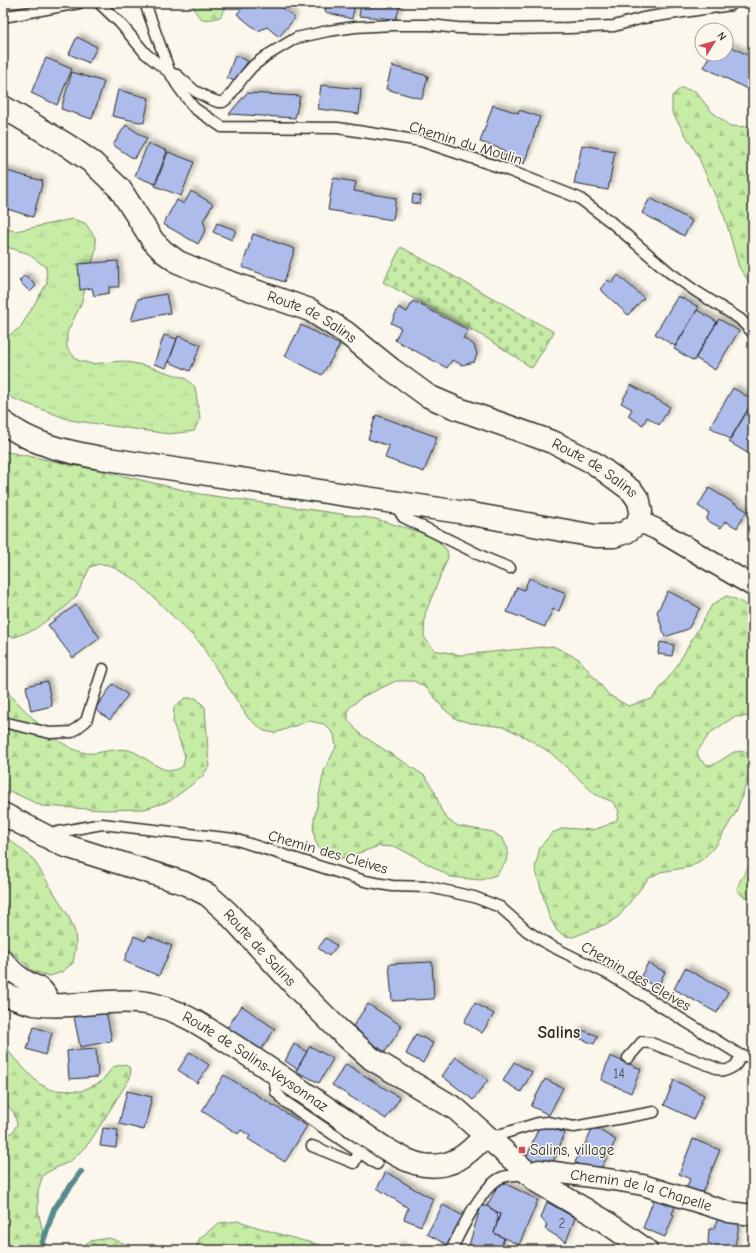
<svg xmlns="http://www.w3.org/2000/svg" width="756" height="1253" font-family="'Comic Neue',sans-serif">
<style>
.grass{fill:url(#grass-tufts);stroke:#788c68}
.forest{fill:url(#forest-firs);stroke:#788c68}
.cemetery{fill:url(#cemetery-stones);stroke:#788c68}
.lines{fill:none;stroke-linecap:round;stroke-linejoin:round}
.stream{stroke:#598a8d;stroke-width:6}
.building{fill:#aebcec;stroke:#2b2b2b;filter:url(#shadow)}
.service-casing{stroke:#2b2b2b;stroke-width:13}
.minor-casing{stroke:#2b2b2b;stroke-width:23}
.tertiary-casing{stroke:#2b2b2b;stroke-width:25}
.service{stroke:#fbf7ec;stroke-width:10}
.minor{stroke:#fbf7ec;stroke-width:20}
.tertiary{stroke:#fbf7ec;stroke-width:22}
.poi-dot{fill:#d1495b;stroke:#fbf7ec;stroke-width:1.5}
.labels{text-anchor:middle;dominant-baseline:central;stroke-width:3;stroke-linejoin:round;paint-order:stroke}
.number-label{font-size:13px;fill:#4c4f5b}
.street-label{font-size:15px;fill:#2b2b2b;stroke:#fbf7ec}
.poi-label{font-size:15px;fill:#2b2b2b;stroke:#fbf7ec;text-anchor:start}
.quarter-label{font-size:17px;font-weight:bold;fill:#2b2b2b;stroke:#fbf7ec}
</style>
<defs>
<pattern id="grass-tufts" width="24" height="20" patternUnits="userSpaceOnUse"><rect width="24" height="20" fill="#c6eca6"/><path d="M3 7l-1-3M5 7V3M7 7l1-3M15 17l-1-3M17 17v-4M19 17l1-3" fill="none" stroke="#aacb8f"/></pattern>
<pattern id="forest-firs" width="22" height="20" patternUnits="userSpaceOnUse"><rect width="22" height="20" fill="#c6eca6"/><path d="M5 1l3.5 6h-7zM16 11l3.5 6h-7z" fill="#aacb8f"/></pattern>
<pattern id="cemetery-stones" width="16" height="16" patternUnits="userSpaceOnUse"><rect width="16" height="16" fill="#c6eca6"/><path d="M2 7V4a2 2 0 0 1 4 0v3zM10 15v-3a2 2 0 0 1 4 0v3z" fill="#aacb8f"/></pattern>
<filter id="shadow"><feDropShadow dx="3.5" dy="-3.5" stdDeviation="2" flood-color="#0004"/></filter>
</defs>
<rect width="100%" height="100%" fill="#fbf7ec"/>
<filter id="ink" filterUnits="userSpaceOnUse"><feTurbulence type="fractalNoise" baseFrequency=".025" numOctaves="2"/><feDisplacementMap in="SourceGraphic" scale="8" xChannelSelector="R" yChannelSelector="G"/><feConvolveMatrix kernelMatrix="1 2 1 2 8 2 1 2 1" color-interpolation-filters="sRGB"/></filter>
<g filter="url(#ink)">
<!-- grass -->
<path class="grass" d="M72,219L85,223L95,237L96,249L81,304L67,333V348L77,360L92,364L122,361L147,366L185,378L195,387L200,418L194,431L169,434L70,420L12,398L3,389V338H5L20,328L47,283L46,267L27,253L3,246V228L16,231Z"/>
<!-- forest -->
<path class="forest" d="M192,3H225L226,8L220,17C203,22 198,21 192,3Z
M681,88L695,91L711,111L730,126L748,127L753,123V288L739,267L725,218L697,154L672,112V96Z
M3,451L103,471L200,494L376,519L433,536L447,550L448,557L425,614L424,637L434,650L461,655L553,646L579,659L609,695L628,706L652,699L675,669L712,605L726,596C737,599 749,604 753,616V716L734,717L710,733L697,752L700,760L708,765L715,764L734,752L745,751L751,758L752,768L736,812L717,844L703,859L690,867L660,872L648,879L619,916L609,923L573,937L565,936L557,931L549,916L535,868L540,847L552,833L564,828L592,830L605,826L617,820L619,811L613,802L596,795L551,753L525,737L504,727L471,723L456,719L443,708L428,689L414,681H396L362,697L348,709V720L360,734L425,776L435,792L441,810L448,820L458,826L493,832L503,839L508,849L506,862L496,875L481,880L451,877L412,855L396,847L379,846L347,857L336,859L322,853L315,841L313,825L324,771L336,747L334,734L324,724L309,721L275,733L264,731L248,718L200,643L136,580L109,565L99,564L90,567L77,595L65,607L35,629L15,637L3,636Z
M3,688C26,709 54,747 86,753C97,755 115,747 128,750C145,754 158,773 175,770C178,770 181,767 183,766L185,756L173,723L174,707L185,698H196L205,707L209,766L203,776L170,801L145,809L105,810L42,806L3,788Z
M3,834L33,859L68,915L75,932L76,946L73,963L62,972L50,976L33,971L3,944Z
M753,858V899C745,898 741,896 737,889C740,877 749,869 753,858Z
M3,1043L13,1057L38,1083L51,1090L81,1091L101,1082L113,1067L125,1064L131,1069L130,1078L89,1143L71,1161L53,1169L43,1175L38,1191V1211L47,1250H3V1132L6,1135L13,1132L17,1124L14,1113L3,1100Z
M239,1221C266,1230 293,1239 321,1245C331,1247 342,1246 352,1250H195L200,1238L219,1223Z
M109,1238L142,1250H76L90,1241Z"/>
<!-- cemetery -->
<path class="cemetery" d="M401,247L554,332L532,368L490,340L383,282Z"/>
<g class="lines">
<!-- stream -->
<path class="stream" d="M40,1250L54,1209L81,1172"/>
</g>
<!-- building -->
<path class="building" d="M246,3H276L295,18L279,37L267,27L258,31L237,14Z
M327,3H355L352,19L325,12Z
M361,3H401L396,19L359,16Z
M77,37L97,47L89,63L69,54Z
M726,44L753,58V92L704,67L710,54H726Z
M235,55L248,61L235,81L227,78Z
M46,58L72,69L57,105L31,93Z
M392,66L428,76L422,99L386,89Z
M72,72L104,82L92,119L61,109Z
M321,85L361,89L359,114L318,109Z
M118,90L149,98L144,123L112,116Z
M247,93L300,96L295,118L229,114Z
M493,105L518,113L519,110L540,117L524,164L503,156L505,150L480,142Z
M126,125L147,139L134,159L113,145Z
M148,143L167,151L155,184L135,176Z
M582,145L615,151L608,190L574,184Z
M168,152L194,162L181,196L155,186Z
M3,170L43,181L33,217L7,209L8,206L3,205Z
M333,178L356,182L354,191L396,198L393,220L328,210Z
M191,191L213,204L203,221L206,229L198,244L163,224L177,200L184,204Z
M413,194L421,196L420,204L412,203Z
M650,198L692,221L684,236L642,213Z
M217,223L236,230L232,240L213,232Z
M253,234L295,249L284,282L242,267Z
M118,261L119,287H109V293L94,296L92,288L80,290L78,264Z
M25,275L36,286L30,292L19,281Z
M618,275L644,298L628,315L600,289L608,280L612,283Z
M166,294L170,313L131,321L138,299Z
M678,296L699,307L675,346L655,334Z
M413,301L468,330L463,338L474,345L477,354L474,362L462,365L452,360L447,368L395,340L401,328L391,323L399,307L407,312Z
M697,310L717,322L694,361L674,349Z
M719,319L739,331L715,370L695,358Z
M301,325L340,345L322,375L285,356Z
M164,335L177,339L166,368L154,364Z
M178,336L201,345L190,371L169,362Z
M631,385L670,407L659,425L647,417L643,425L628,416L632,409L621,403Z
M733,388L753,400V401L730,439L710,427Z
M752,403L753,447L749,454L729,442Z
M376,415L437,437L424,472L385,458L389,446L368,439Z
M709,488L747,511L737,528L725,521L721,528L706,520L709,513L698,506Z
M529,578L566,593L559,611L553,609L545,627L507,612L517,587L524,590Z
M668,591L700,608L688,629L665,637L657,612Z
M76,605L100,638L73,658L48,625Z
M660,642L674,645L672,656L658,654Z
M47,681L52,706L31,711L26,686Z
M113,684L128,695L110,720L95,709Z
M134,936L145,941L148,936L172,946L159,976L124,961Z
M326,938L337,946L329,956L318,948Z
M432,962L434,999L392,1001L389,964Z
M648,963L665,972L657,988L640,978Z
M685,968L728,992L717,1013L674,989Z
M475,1003L494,1014L482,1033L464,1022Z
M368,1004L402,1026L385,1052L351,1029Z
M242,1006L275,1029L260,1051L227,1028Z
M106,1011L112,1041L80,1047L74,1017Z
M34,1027L52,1033L45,1055L27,1049Z
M579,1029L598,1036L594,1044L576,1037Z
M416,1034L433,1043L423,1063L406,1054Z
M294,1044L307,1052L297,1069L285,1061Z
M310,1046L333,1059L319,1083L296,1071Z
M96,1049L98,1077L69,1079L67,1051Z
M190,1052L209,1065L197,1083L178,1070Z
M610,1056L641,1069L631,1093L601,1080Z
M456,1057L488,1080L473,1100L442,1076Z
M514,1062L532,1072L521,1092L503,1081Z
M346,1064L400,1098L386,1119L332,1085Z
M224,1075L307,1126L285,1162L248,1139L250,1136L241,1130L238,1134L202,1111Z
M545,1079L563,1088L549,1115L531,1106Z
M674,1080L704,1095L694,1119L664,1105Z
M127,1091L152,1097L144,1130L119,1124Z
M540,1124L565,1133L550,1169L526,1159Z
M594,1127L616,1140L598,1174L575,1162Z
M103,1128L118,1130L116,1148L100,1146Z
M693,1139L720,1150L699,1200L684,1194L690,1179L679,1174Z
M386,1172L416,1190L433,1199L421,1226L404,1219L408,1208L377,1188Z
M500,1181L538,1200L519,1245L494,1233L500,1214L487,1206Z
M657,1191L678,1199L672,1214L674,1215L665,1237L643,1228Z
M547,1202L575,1218L566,1242L545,1229L547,1225L541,1218Z
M443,1205L465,1217L449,1246L427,1234Z
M481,1206H487L500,1214L494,1233L504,1238L500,1250H490L469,1245Z
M719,1215L740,1221L734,1250H711V1244L708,1243L709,1229H714Z
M399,1245L406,1250H396Z"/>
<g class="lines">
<defs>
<path id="service" d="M99,3L120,23L146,54L170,73L177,75L195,91L210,99L218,102H223L228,98L245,75L253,66L266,56L296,38L328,31L355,27L393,25H430L458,28L497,29L569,28L614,26L643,18L731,5
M145,3L170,73L177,85L194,108L222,127L338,128L421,141L505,169L579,198L611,222L669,272L694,290L740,319L753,333
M3,17L79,3
M395,504L403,517L490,560L510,568
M3,722L50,733L72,732L86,721L103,669
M48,834L102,824L234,839L365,881L392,886L429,887L474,897L500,907L527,931L551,946L610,975L740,1055L753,1058
M628,1058L642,1042L651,1043L724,1071C735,1067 737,1066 740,1055
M274,1074L276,1092L284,1101L377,1164
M491,1140L502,1134L538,1123L547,1122L574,1127L654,1112
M312,1146L354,1163L359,1152
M451,1250C461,1231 483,1183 503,1177C511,1174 520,1176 528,1174"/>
<g id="minor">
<path d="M638,521L656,529L753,586"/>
<path d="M3,960C8,966 13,972 19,976C36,990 41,980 51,1005"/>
<path id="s1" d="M528,1174L539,1170L614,1180L643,1185L729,1212L753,1215"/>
</g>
<g id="tertiary">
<path id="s2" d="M3,107L67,145L93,163L120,189L153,241L164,252L178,262L209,275L310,310L345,332L391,369L428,396L456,408L555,443L594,463L632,491L639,501L641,512L637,524L626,532L614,536H595L466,513L101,458C64,451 33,445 3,422"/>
<path id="s3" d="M3,814L63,845L184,883L208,895L227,912L299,990L339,1030L372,1059L456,1109L538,1182L603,1220L646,1250"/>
<path id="s4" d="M3,993C13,998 24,1002 34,1004C68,1009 103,999 137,1002C158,1003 178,1012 196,1022C245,1051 291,1084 337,1115C359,1130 397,1161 423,1165C452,1169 467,1155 485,1136"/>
</g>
</defs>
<!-- service casing -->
<use href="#service" class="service-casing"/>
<!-- minor casing -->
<use href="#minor" class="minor-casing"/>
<!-- tertiary casing -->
<use href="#tertiary" class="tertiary-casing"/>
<!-- service -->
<use href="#service" class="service"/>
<!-- minor -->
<use href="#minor" class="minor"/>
<!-- tertiary -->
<use href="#tertiary" class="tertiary"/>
</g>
</g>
<!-- markers -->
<rect class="poi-dot" x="518" y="1146" width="8" height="8" rx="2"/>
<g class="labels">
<!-- number labels -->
<g class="number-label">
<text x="619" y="1073">14</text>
<text x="497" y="1216">1</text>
<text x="562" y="1223">2</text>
</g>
<!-- street labels -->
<g class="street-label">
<text transform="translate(466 143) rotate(17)">Chemin du Moulin</text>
<text stroke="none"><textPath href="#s2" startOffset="383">Route de Salins</textPath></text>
<text stroke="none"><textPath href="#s2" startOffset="707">Route de Salins</textPath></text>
<text transform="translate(328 852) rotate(16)">Chemin des Cleives</text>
<text stroke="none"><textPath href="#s3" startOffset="295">Route de Salins</textPath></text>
<text transform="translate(636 976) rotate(30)">Chemin des Cleives</text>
<text stroke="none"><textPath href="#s4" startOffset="270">Route de Salins-Veysonnaz</textPath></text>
<text stroke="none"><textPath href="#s1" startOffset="116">Chemin de la Chapelle</textPath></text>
</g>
<!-- poi labels -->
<g class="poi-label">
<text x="530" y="1150">Salins, village</text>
</g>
<!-- quarter labels -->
<g class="quarter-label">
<text x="559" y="1032">Salins</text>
</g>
</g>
<!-- margin -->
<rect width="756" height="1253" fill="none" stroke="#fbf7ec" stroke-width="16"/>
<rect x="8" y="8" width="740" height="1237" fill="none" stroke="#2b2b2b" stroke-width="1.5" filter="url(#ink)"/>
<!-- north arrow -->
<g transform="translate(714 42) rotate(53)"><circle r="19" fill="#fbf7ec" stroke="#a8a59f"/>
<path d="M0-3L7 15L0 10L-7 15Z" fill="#d1495b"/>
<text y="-6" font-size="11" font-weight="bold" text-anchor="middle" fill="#2b2b2b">N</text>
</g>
</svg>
